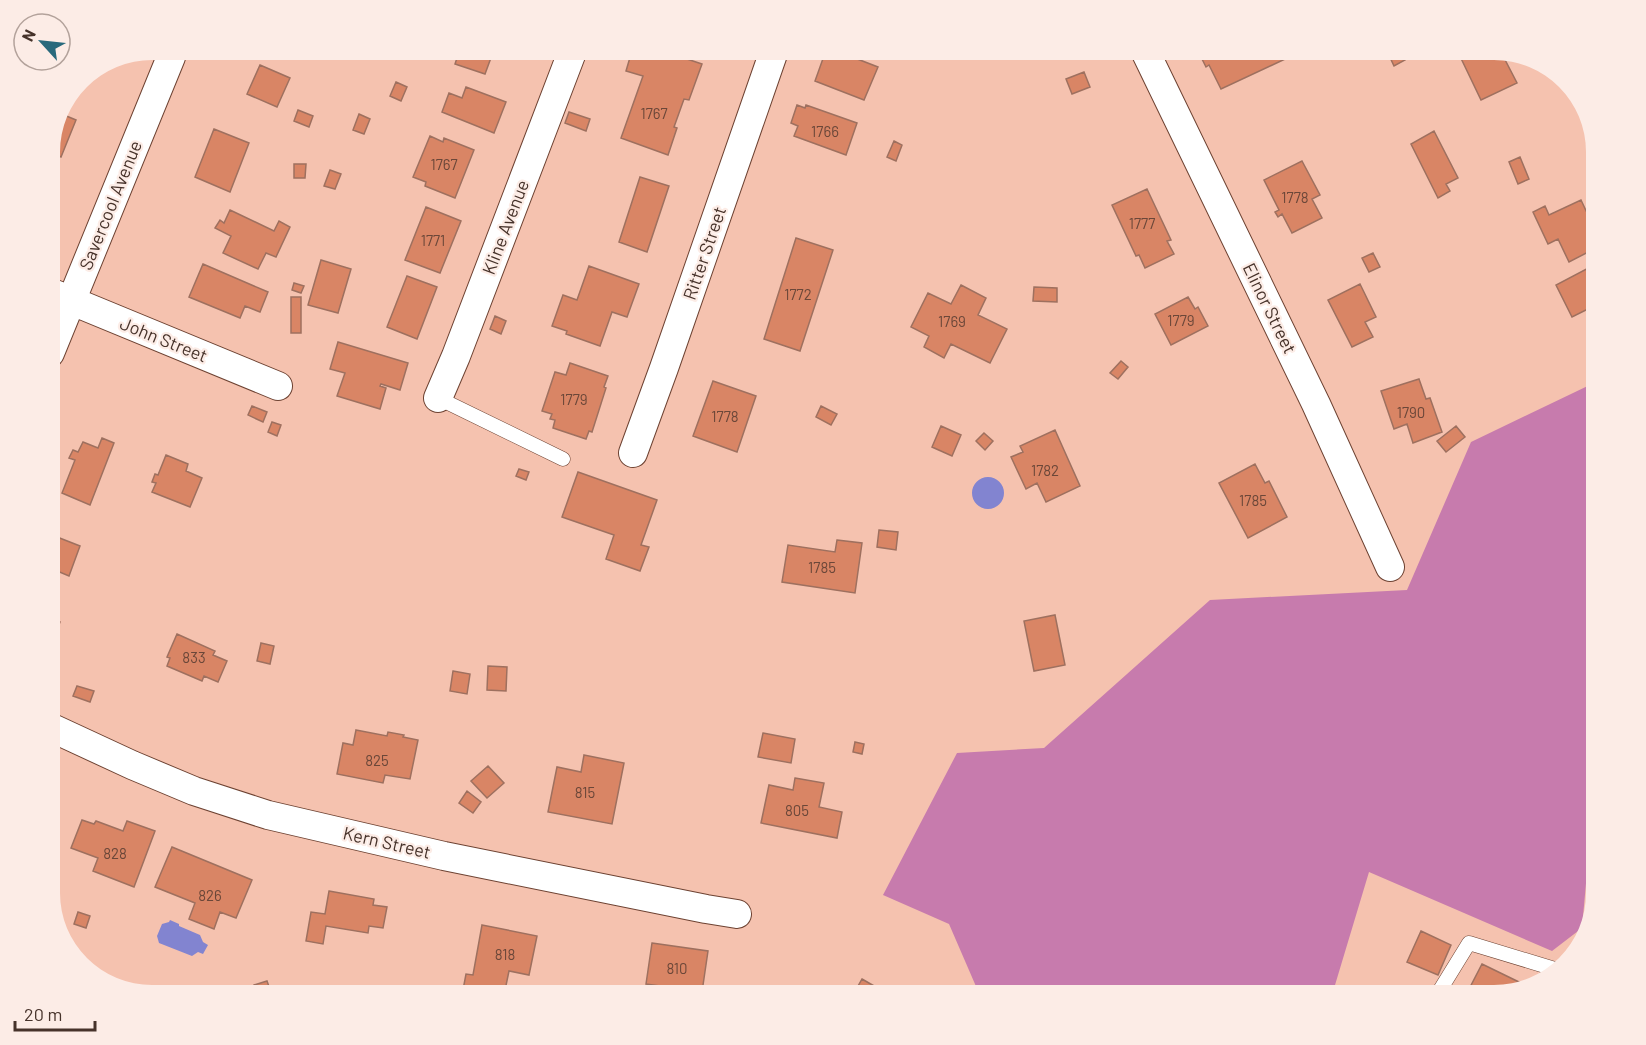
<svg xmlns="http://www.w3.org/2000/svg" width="1646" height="1045" font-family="Barlow,sans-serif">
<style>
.forest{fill:#c77bad}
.water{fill:#8284d0}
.building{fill:#d98565;stroke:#9e705f;stroke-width:1.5}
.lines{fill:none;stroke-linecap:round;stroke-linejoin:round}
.lane-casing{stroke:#6d4232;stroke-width:15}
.street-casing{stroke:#6d4232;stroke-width:30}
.lane{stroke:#fff;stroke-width:14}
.street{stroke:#fff;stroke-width:28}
.labels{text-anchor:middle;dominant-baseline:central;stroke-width:4.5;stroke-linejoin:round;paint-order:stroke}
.number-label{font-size:15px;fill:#6b4739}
.street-label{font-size:18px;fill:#46322a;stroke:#fcece6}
</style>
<rect width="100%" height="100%" fill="#f5c2af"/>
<!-- forest -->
<path class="forest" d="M1596,382V850L1587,872L1582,928L1552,951L1369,872L1332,995H975L978,991L949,924L883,895L957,753L1044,748L1210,600L1407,590L1471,442Z"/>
<!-- water -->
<path class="water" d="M972 493a16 16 0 1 1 32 0a16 16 0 1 1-32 0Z
M170,920L179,924V926L200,935L203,942L208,945L203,954L198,952L192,956L159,943L157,936L162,924L169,922Z"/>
<!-- building -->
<path class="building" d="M1494,49L1501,52L1517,83L1481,100L1457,50Z
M1394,50H1400L1405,60L1394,66L1388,53Z
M1198,51H1299L1300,52L1221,89L1209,65L1206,67Z
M825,53H848L847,55L878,67L864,100L815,81Z
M631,54H672L702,64L689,100L684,99L674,127L677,128L668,155L621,138L643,76L626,71Z
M458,55H492L485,74L455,64Z
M260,65L290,78L277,107L247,94Z
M1084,72L1090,87L1072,94L1066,79Z
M396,82L407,87L401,101L390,96Z
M466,87L506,102L494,133L442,112L449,93L462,98Z
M797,105L805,108L806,105L857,123L846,155L794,136L798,126L791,123Z
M298,110L313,116L309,127L294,121Z
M569,112L590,119L586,131L565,123Z
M359,114L370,119L364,134L353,130Z
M64,115L76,120L61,157L50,152V146Z
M214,129L249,143L230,192L195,177Z
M1434,131L1458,178L1446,184L1450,191L1438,198L1411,144Z
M430,136L443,142L444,138L474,150L455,198L425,186L426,182L413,177Z
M894,141L902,145L896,161L887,157Z
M1520,157L1529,179L1518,184L1509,162Z
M1302,161L1320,195L1312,199L1322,218L1292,233L1282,214L1278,217L1275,212L1279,210L1264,180Z
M294,164H306L305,178H294Z
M330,170L341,174L335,189L324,186Z
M640,177L669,186L647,252L619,242Z
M1147,189L1171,240L1167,241L1174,254L1145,268L1139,255L1136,256L1112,205Z
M1581,200L1596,232V248L1569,262L1558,239L1548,244L1533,212L1545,206L1549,215Z
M426,207L461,221L440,273L405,260Z
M230,210L274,231L279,221L290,227L276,257L266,253L258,269L223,253L231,236L215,228L220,220L224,223Z
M796,238L833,250L800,351L764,339Z
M1373,253L1380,267L1369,272L1362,258Z
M321,260L351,269L338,313L308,305Z
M203,264L268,292L260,312L245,306L240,318L189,297Z
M1596,264V305L1572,317L1556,285Z
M589,266L639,284L627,317L612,312L600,346L566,334L567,331L552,326L563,295L577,300Z
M407,276L437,287L417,339L387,327Z
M294,283L304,286L301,293L292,290Z
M1360,284L1376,317L1365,322L1373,337L1352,347L1328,300Z
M961,285L986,298L978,315L1007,329L990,363L951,344L944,358L924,347L929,336L911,327L928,293L951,304Z
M1034,287L1057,288V302L1033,301Z
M291,297H301V333H291Z
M1188,297L1195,309L1198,307L1208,326L1171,345L1155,314Z
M495,316L506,321L501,334L490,329Z
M338,342L408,363L400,390L381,384L380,386L386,388L380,409L337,396L345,373L330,369Z
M1121,361L1128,367L1118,379L1110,373Z
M570,363L608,376L604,387L606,388L592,432L589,431L586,439L553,428L555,420L550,419L552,414L542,411L555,372L566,375Z
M1419,379L1426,399L1430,398L1442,432L1413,443L1407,424L1394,429L1381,391Z
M713,381L756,396L737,452L693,436Z
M252,406L267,412L263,422L248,415Z
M821,406L837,414L831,425L816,417Z
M272,422L281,425L277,436L268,432Z
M941,426L961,435L952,456L932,447Z
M1456,426L1465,437L1446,452L1437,441Z
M1055,430L1080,486L1046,502L1037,483L1026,489L1011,457L1023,452L1020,446Z
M984,433L993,441L985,450L976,441Z
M102,438L114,443L90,505L62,493L75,460L69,458L73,450L78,452L83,442L98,448Z
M166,455L188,464L186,471L202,478L190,507L152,492L156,483L152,482L155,474L158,475Z
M1255,464L1265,483L1269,481L1287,517L1248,538L1219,483Z
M519,469L529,472L526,480L516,476Z
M578,472L657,500L641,545L649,547L640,571L606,559L614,535L562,517Z
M879,530L898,532L896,550L877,547Z
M52,535L80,546L69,576L50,568V541Z
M837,540L862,543L855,593L782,582L788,545L835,552Z
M1055,615L1065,665L1034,671L1024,621Z
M50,618L60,622L51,646L58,648L50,669Z
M177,634L215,651L213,655L227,661L218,682L204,676L202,681L167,666L170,658L167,657Z
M261,643L274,646L270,664L257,661Z
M488,666L507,667L506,691L487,690Z
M453,671L470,674L467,694L450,691Z
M77,686L94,691L90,702L73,696Z
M356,730L387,736L388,732L404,735L403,737L418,740L410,779L385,775L383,783L337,774L343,743L353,745Z
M763,733L795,739L791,763L758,757Z
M855,742L864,744L862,754L853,752Z
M584,755L624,763L612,824L548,812L557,767L581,772Z
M488,766L504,783L487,798L471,781Z
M795,778L824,783L819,807L842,812L837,838L761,823L769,785L793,790Z
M467,791L481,802L473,813L459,803Z
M82,820L94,824L96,821L123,831L127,821L155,831L134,887L93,871L98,858L71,848Z
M172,847L252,880L236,918L220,912L214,929L189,919L195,903L155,887Z
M329,891L374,899L373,905L387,907L383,928L369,926L368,933L326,926L323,944L306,941L311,912L325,914Z
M78,912L90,916L86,928L74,924Z
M482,925L537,936L529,975L509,971L504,995H462L466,974L473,975Z
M1421,931L1451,945L1438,975L1407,962Z
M652,943L708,951L702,992L646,984Z
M1482,964L1521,983L1519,989L1494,995H1466Z
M862,979L888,994V995H853Z
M267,981L272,995H257L254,985Z"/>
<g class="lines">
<defs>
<path id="lane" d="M438,398L563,459
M1437,995L1469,943L1558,970"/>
<path id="street" d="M1145,51L1316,404L1390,567
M50,292L278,386
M50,353L171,57
M438,398L456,356L571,55
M633,453L664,368L773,54
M50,727L132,765L194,791L268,815L444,856L706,909L737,914"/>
</defs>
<!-- lane casing -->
<use href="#lane" class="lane-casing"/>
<!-- street casing -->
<use href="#street" class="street-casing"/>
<!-- lane -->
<use href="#lane" class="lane"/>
<!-- street -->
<use href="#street" class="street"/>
</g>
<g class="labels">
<!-- number labels -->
<g class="number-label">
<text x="654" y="113">1767</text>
<text x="825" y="131">1766</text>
<text x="444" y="164">1767</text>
<text x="1295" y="197">1778</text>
<text x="1142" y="223">1777</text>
<text x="433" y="240">1771</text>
<text x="798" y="294">1772</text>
<text x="1181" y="320">1779</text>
<text x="952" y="321">1769</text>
<text x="574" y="399">1779</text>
<text x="1411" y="412">1790</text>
<text x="725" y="416">1778</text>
<text x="1045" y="470">1782</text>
<text x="1253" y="500">1785</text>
<text x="822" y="567">1785</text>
<text x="194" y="657">833</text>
<text x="377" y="760">825</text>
<text x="585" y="792">815</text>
<text x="797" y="810">805</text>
<text x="115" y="853">828</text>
<text x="210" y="895">826</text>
<text x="505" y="954">818</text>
<text x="677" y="968">810</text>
</g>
<!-- street labels -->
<g class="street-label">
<text transform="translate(110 205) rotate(-68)">Savercool Avenue</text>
<text transform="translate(505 227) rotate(-69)">Kline Avenue</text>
<text transform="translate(704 253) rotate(-71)">Ritter Street</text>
<text transform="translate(1270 308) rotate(64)">Elinor Street</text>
<text transform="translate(164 339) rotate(22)">John Street</text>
<text transform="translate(387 842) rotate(13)">Kern Street</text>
</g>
</g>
<!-- crop -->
<path d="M0 0H1646V1045H0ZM152 60H1494A92 92 0 0 1 1586 152V893A92 92 0 0 1 1494 985H152A92 92 0 0 1 60 893V152A92 92 0 0 1 152 60Z" fill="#fcece6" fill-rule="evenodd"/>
<!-- north arrow -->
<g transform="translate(42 42) rotate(297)"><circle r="28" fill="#fcece6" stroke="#b3a29b" stroke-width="1.5"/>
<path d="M0-4.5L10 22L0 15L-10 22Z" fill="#28697c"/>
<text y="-9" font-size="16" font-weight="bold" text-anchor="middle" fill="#46322a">N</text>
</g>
<!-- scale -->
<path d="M15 1021v9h80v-9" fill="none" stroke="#46322a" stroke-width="3"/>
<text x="24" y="1021" font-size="18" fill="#46322a" stroke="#fcece6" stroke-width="4.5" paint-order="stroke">20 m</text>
</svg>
